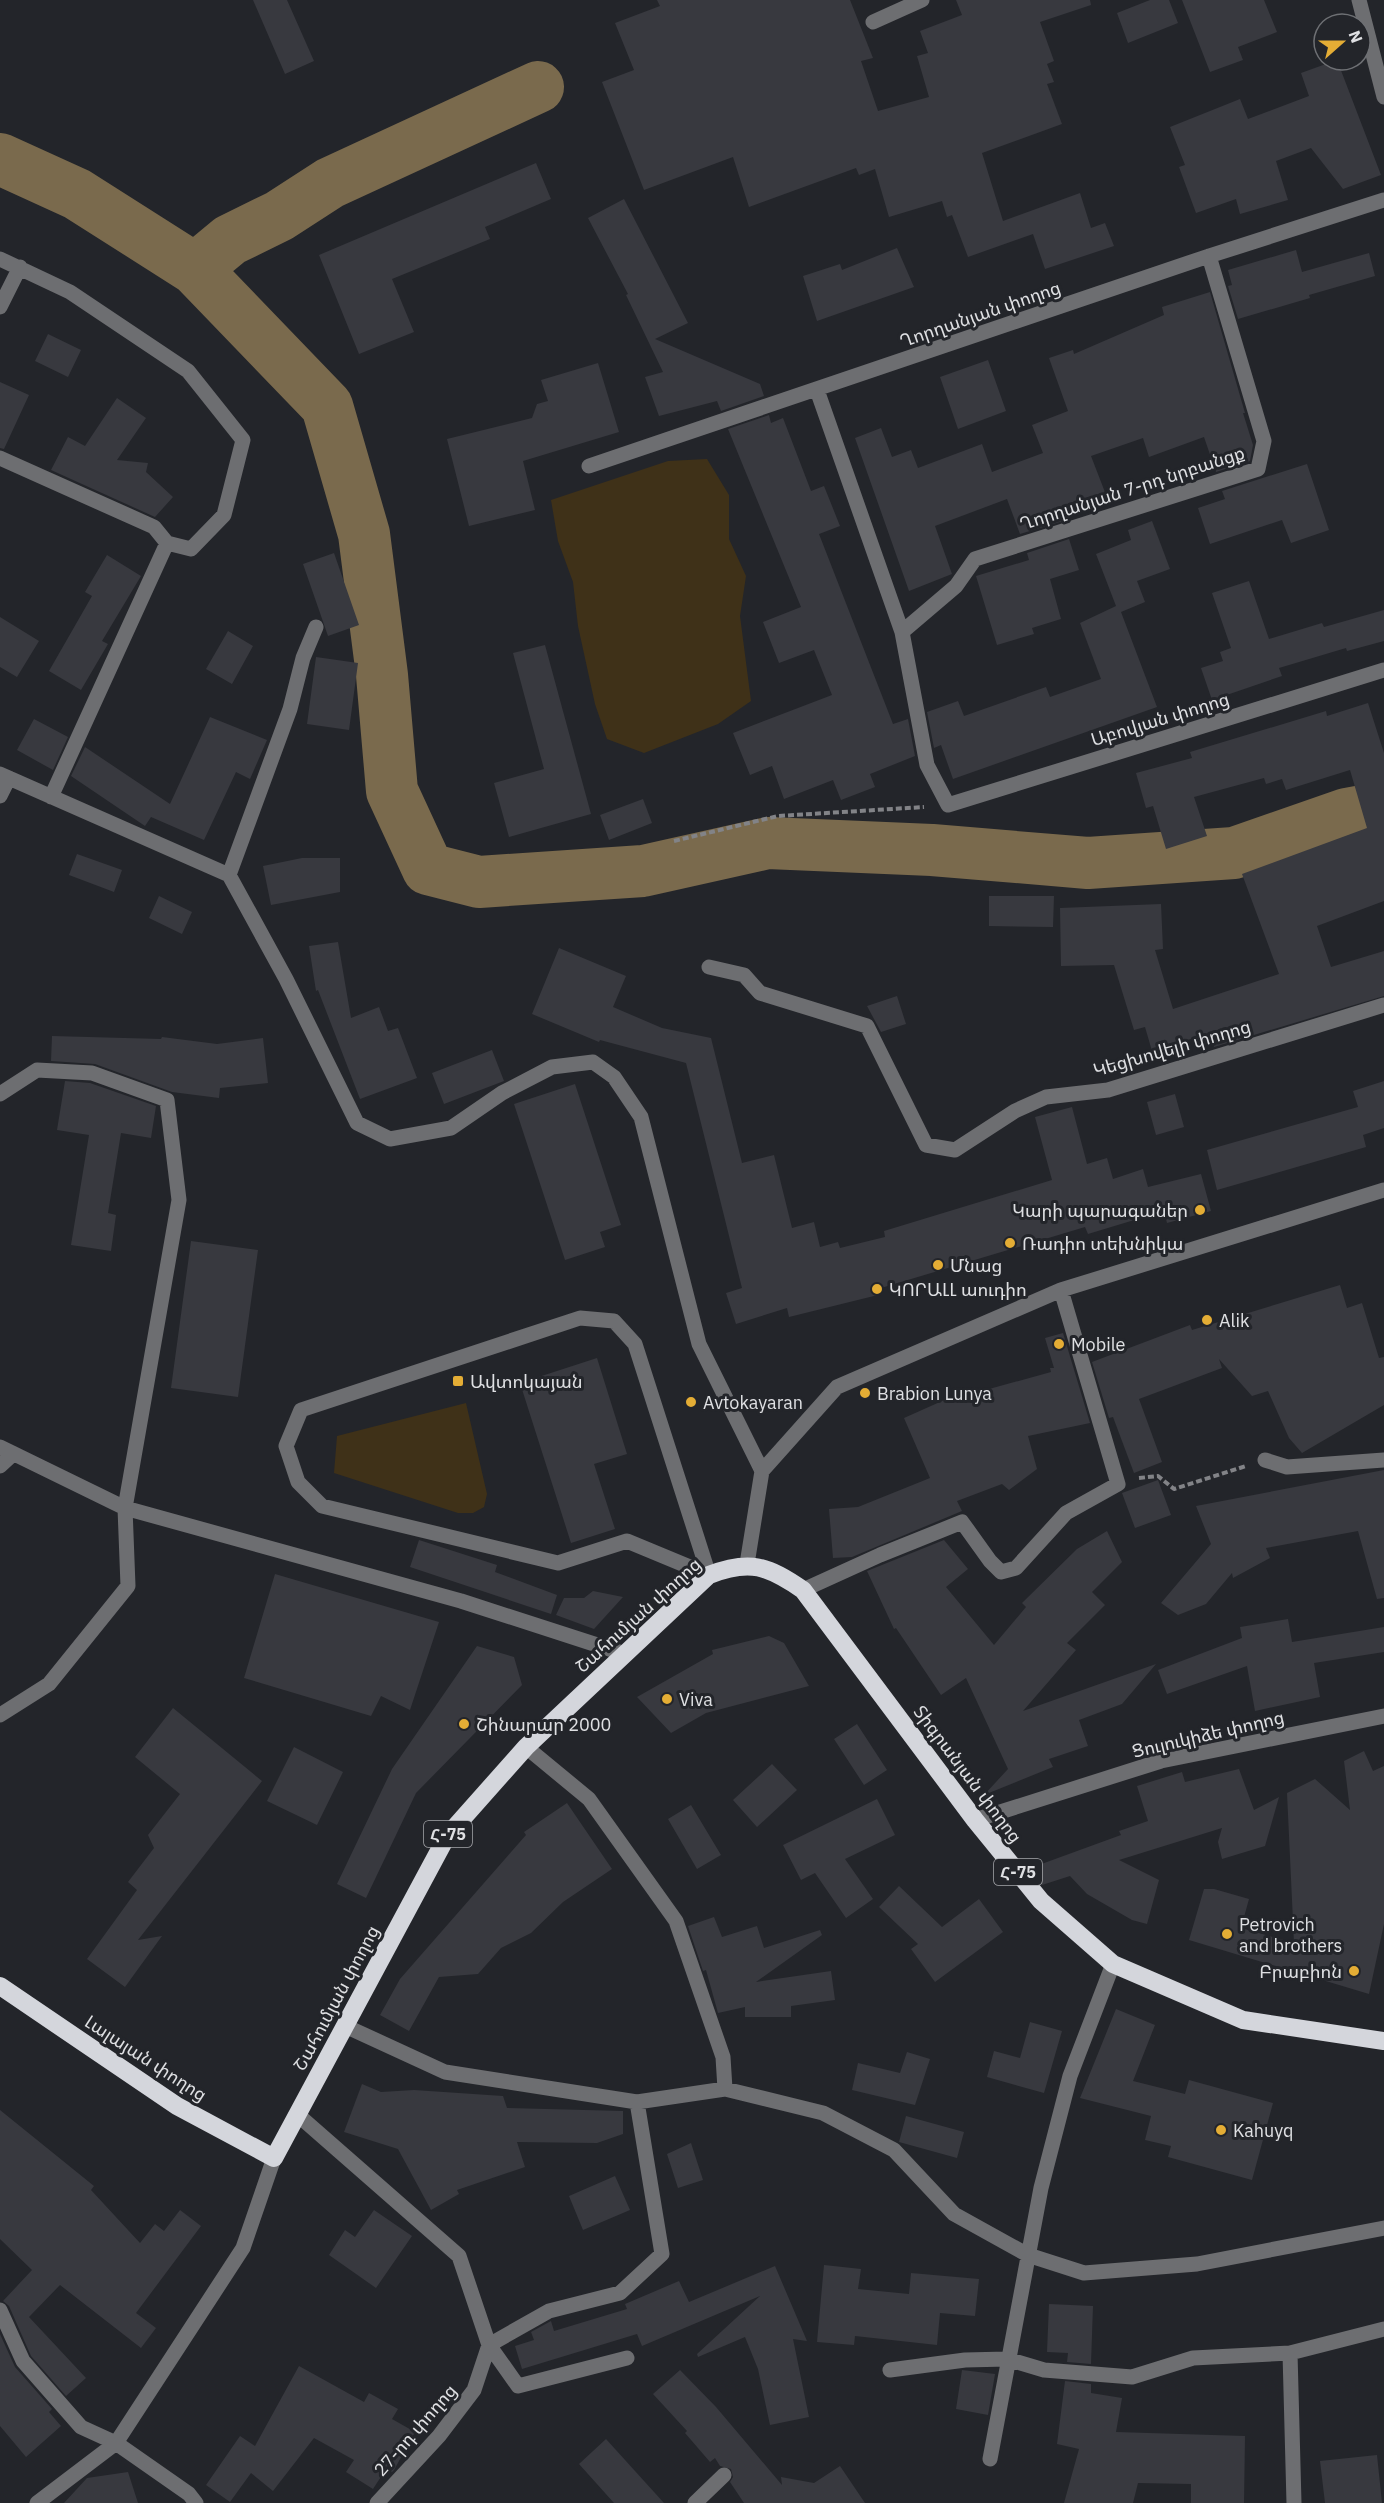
<svg xmlns="http://www.w3.org/2000/svg" width="1384" height="2503" font-family="'IBM Plex Sans','Noto Sans Armenian',sans-serif">
<style>
.green{fill:#3f3118}
.lines{fill:none;stroke-linecap:round;stroke-linejoin:round}
.river{stroke:#7a6a4d;stroke-width:52}
.building{fill:#38393f}
.path{stroke:#828387;stroke-width:4;stroke-dasharray:6 3;stroke-linecap:butt}
.minor{stroke:#6d6e71;stroke-width:15}
.highway{stroke:#d4d6dc;stroke-width:18}
.poi-dot{fill:#e4ad35;stroke:#23252a;stroke-width:2}
.labels{text-anchor:middle;dominant-baseline:central;stroke-width:6;stroke-linejoin:round;paint-order:stroke}
.shield{fill:#23252a;stroke:#a7a8ac;stroke-width:1.5}
.shield-label{font-size:16px;font-weight:bold;fill:#dfe0e3}
.street-label{font-size:18px;fill:#dfe0e3;stroke:#23252a}
.poi-label{font-size:18px;fill:#dfe0e3;stroke:#23252a;text-anchor:start}
</style>
<rect width="100%" height="100%" fill="#23252a"/>
<!-- green -->
<path class="green" d="M707,459L729,495V539L746,576L740,616L751,701L718,724L644,753L607,739L595,704L578,626L573,582L558,541L551,500L668,461Z
M466,1403L487,1494L484,1507L473,1513H458L334,1473L337,1436Z"/>
<g class="lines">
<!-- river -->
<path class="river" d="M0,159L77,194L195,269L327,406L364,534L382,675L392,791L428,869L479,882L643,871L768,843L932,850L1088,863L1234,853L1346,814L1384,807
M195,269L230,240L279,216L330,183L538,87"/>
</g>
<!-- building -->
<path class="building" d="M253,0H287L314,61L285,74Z
M657,0H850L873,58L861,61L878,111L929,97L917,56L928,53L920,31L962,15L956,0H1090L1091,5L1040,22L1054,61L1047,64L1054,82L1047,84L1062,124L982,153L1003,221L1080,193L1091,228L1105,223L1114,246L1045,269L1033,234L968,257L952,215L947,217L942,201L889,217L875,169L859,175L856,168L749,207L733,157L644,190L602,82L634,70L615,23L660,6Z
M1150,0H1169L1178,23L1128,43L1117,13Z
M1182,0H1264L1277,32L1238,47L1243,60L1210,72Z
M1337,60L1381,175L1343,189L1311,148L1276,161L1288,200L1240,214L1236,199L1196,213L1179,167L1185,165L1170,127L1240,99L1248,119L1309,96L1301,73Z
M536,163L551,199L485,227L490,239L392,279L414,332L359,354L319,255Z
M624,199L688,323L655,339L760,384L764,396L721,411L717,401L659,416L645,377L663,372L626,295L628,294L588,218Z
M897,248L914,287L817,321L803,276L840,264L842,270Z
M1296,250L1302,272L1369,253L1375,276L1309,295L1310,298L1238,319L1228,286L1232,285L1228,270Z
M1210,292L1245,413H1243L1253,445L1250,461L1216,472L1204,437L1149,457L1143,438L1091,456L1108,500L1062,518L1063,521L1020,534L1007,499L935,526L952,574L909,591L855,438L881,428L892,457L911,450L918,468L982,444L992,472L1043,453L1032,425L1068,411L1049,358L1073,350L1074,354L1164,315L1162,307Z
M48,334L81,350L68,377L35,361Z
M988,360L1006,411L958,429L940,377Z
M598,363L619,432L523,461L535,510L469,526L447,439L532,418L537,404L548,401L541,380Z
M0,382L29,395L4,449L0,448Z
M117,398L146,418L117,460L148,463L146,472L173,497L155,517L51,470L68,437L85,446Z
M769,415L771,423L783,418L811,491L824,486L840,526L819,534L893,724L908,719L915,756L870,774L875,787L841,800L833,780L784,799L772,766L750,775L733,733L832,695L814,650L779,663L763,622L801,607L728,429Z
M1307,464L1329,530L1291,543L1282,520L1210,544L1198,508L1225,499L1222,491Z
M1152,521L1170,569L1137,581L1145,602L1121,612L1157,707L953,779L941,745L934,748L927,712L958,701L964,716L1046,687L1050,697L1101,679L1080,623L1116,606L1096,554L1131,540L1128,530Z
M1069,539L1079,570L1050,579L1061,619L1032,628L1034,634L997,645L976,576L1029,560L1027,553Z
M334,553L359,625L328,636L303,564Z
M107,555L141,576L102,641L108,644L81,690L49,671L92,596L85,592Z
M1249,581L1269,639L1322,623L1324,627L1384,610V641L1347,651L1346,648L1279,668L1282,676L1212,700L1201,668L1223,661L1220,652L1231,648L1212,593Z
M0,617L39,641L17,677L0,667Z
M228,631L253,646L232,684L206,669Z
M545,645L591,814L509,837L494,783L544,769L513,653Z
M316,657L358,663L349,730L307,724Z
M1368,703L1384,753V901L1317,926L1331,967L1384,951V996L1214,1047L1210,1033L1152,1051L1145,1027L1134,1030L1114,965L1061,966L1060,908L1161,904L1163,949L1155,950L1173,1009L1279,974L1242,874L1367,828L1350,770L1286,790L1282,779L1266,784L1264,778L1194,797L1207,836L1166,849L1153,806L1146,808L1136,773L1192,758L1190,752L1326,711L1327,716Z
M210,717L267,740L250,779L236,772L204,840L151,817L145,826L71,776L85,747L170,804Z
M34,719L68,737L53,770L17,750Z
M643,799L652,823L609,840L600,815Z
M77,854L122,870L114,892L69,875Z
M302,858H340V892L271,905L263,866Z
M159,896L192,912L182,934L149,918Z
M989,896H1054L1053,927L989,926Z
M338,942L351,1018L379,1007L388,1031L398,1028L417,1078L360,1099L318,990L316,991L309,946Z
M559,948L626,976L613,1007L662,1028L711,1038L742,1163L774,1155L792,1228L814,1222L820,1247L838,1242L840,1248L885,1237L884,1231L1052,1180L1035,1117L1072,1107L1087,1164L1107,1158L1113,1179L1143,1169L1148,1187L1201,1174L1211,1211L1167,1223L1164,1211L1088,1234L1085,1227L881,1288L882,1294L789,1317L787,1308L736,1324L726,1293L742,1288L686,1063L600,1040L599,1042L532,1014Z
M897,996L906,1024L881,1032L867,1006Z
M52,1036L161,1039L162,1037L217,1044L263,1038L268,1083L220,1088L219,1098L172,1092L95,1064L51,1061Z
M492,1050L504,1081L444,1104L432,1073Z
M65,1081L90,1083L156,1106L151,1138L121,1133L108,1213L116,1215L111,1251L71,1245L89,1135L57,1130Z
M1384,1081V1128L1363,1135L1366,1147L1217,1190L1207,1150L1358,1107L1353,1091Z
M575,1084L621,1225L600,1232L605,1247L565,1260L514,1104Z
M1175,1094L1184,1127L1156,1135L1147,1102Z
M191,1241L258,1250L238,1397L171,1388Z
M1340,1285L1347,1308L1362,1303L1379,1358L1384,1357V1405L1302,1453L1289,1438L1268,1391L1252,1396L1219,1359L1222,1368L1139,1399L1162,1462L1134,1473L1113,1417L1109,1418L1092,1362L1190,1325L1192,1330Z
M1063,1333L1090,1423L1028,1436L1037,1469L1009,1490L1002,1484L957,1501L962,1511L852,1557L833,1558L829,1509L858,1507L930,1478L904,1418L969,1389L971,1394L1051,1372L1050,1368H1054L1045,1338Z
M597,1358L627,1454L594,1464L615,1529L571,1543L520,1383Z
M1384,1470V1598L1377,1599L1358,1531L1266,1548L1270,1558L1233,1578L1232,1573L1206,1604L1178,1615L1161,1603L1211,1544L1196,1506Z
M1158,1480L1171,1515L1135,1528L1122,1493Z
M1107,1531L1122,1562L1092,1592L1105,1605L1067,1643L1076,1650L1023,1711L1156,1664L1122,1704L1079,1720L1088,1746L1049,1759L1053,1767L984,1795L1008,1769L966,1678L941,1695L896,1628L894,1629L867,1571L944,1540L968,1569L946,1587L994,1645L1026,1607L1022,1603L1077,1549Z
M419,1540L497,1565L495,1572L557,1595L551,1614L410,1567Z
M275,1574L439,1622L410,1710L381,1696L371,1716L244,1678Z
M593,1591L623,1597L594,1629L556,1615L564,1598H584Z
M1288,1619L1292,1642L1384,1627V1652L1314,1663L1320,1697L1255,1711L1247,1666L1167,1694L1158,1670L1242,1638L1240,1627Z
M769,1636L784,1643L809,1686L706,1713L671,1733L637,1697L713,1654L712,1650Z
M477,1646L514,1657L522,1685L416,1793L366,1898L337,1884L392,1769Z
M173,1708L262,1781L138,1940L162,1936L125,1987L87,1959L137,1890L128,1882L154,1848L148,1835L180,1794L135,1757Z
M857,1724L887,1770L864,1785L834,1739Z
M294,1747L343,1772L317,1825L267,1801Z
M1364,1751L1373,1771L1384,1766V1924L1369,1994L1189,1940L1204,1889H1214L1249,1899L1241,1928L1294,1943L1287,1793L1315,1779L1350,1810L1344,1761Z
M772,1764L797,1790L757,1827L733,1800Z
M1239,1769L1254,1810L1279,1797L1265,1846L1222,1859L1218,1842L1222,1828L1119,1860L1159,1880L1147,1924L1132,1920L1087,1894L1070,1876L1042,1885L1036,1866L1121,1835L1119,1831L1148,1821L1137,1786L1182,1772L1185,1782Z
M877,1799L895,1835L845,1859L873,1899L846,1918L815,1873L801,1880L783,1845Z
M567,1803L612,1869L563,1902L531,1933L501,1948L478,1974L439,1977L409,2031L380,2015L400,1979L526,1835L524,1832Z
M691,1805L721,1855L697,1869L668,1819Z
M899,1886L942,1927L979,1899L1003,1932L935,1982L911,1949L918,1944L879,1907Z
M714,1917L722,1937L757,1926L764,1948L820,1930L822,1935L756,1982L831,1971L835,2000L791,2006V2017H745V2007L718,2013L706,1970L703,1971L688,1926Z
M1116,2009L1155,2025L1133,2081L1185,2094L1189,2080L1273,2103L1252,2180L1168,2157L1171,2146L1145,2140L1151,2116L1080,2098Z
M1030,2022L1062,2031L1044,2093L987,2077L994,2051L1020,2058Z
M907,2052L930,2059L915,2105L852,2090L858,2063L900,2073Z
M362,2084L381,2092L414,2090L503,2096L507,2108L623,2111V2134L597,2143L517,2142L525,2167L457,2190L459,2194L431,2210L398,2149L344,2132Z
M0,2110L94,2186L91,2190L140,2243L155,2224L164,2231L180,2210L201,2226L136,2313L156,2328L141,2348L60,2285L29,2317L86,2378L66,2396L31,2356L9,2306L3,2301L32,2270L0,2239Z
M906,2116L964,2132L957,2158L899,2142Z
M691,2143L703,2180L678,2188L667,2154Z
M615,2176L630,2210L583,2230L569,2196Z
M374,2210L412,2236L376,2288L329,2255L345,2230L355,2237Z
M824,2265L861,2269L858,2289L909,2294L911,2273L979,2279L975,2316L940,2313L937,2345L855,2336L854,2345L817,2342Z
M775,2266L807,2341L793,2339L809,2417L770,2425L758,2369L745,2337L698,2357L697,2354L760,2296L642,2346L637,2334L522,2369L515,2346L534,2340L531,2332L551,2321L554,2331L627,2309L625,2304L679,2281L689,2302Z
M1049,2304L1093,2306L1091,2364L1067,2362L1068,2353L1047,2352Z
M0,2334L15,2367L52,2409L49,2412L61,2426L26,2457L0,2426Z
M299,2366L364,2402L369,2393L398,2409L392,2419L415,2432L394,2470L392,2472L386,2469L373,2489L346,2472L354,2460L314,2438L273,2491L251,2473L230,2502L206,2485L240,2436L255,2446Z
M680,2370L716,2407L782,2485L781,2477L814,2483L840,2466L865,2503H744L730,2482L733,2477L731,2469L720,2466L715,2458L710,2462L685,2433L687,2431L653,2394Z
M962,2370L995,2374L988,2415L956,2409Z
M1065,2381L1091,2384V2393L1122,2398L1116,2432L1245,2436L1244,2503H1191V2484L1138,2483L1133,2503H1064L1079,2449L1057,2444Z
M606,2439L664,2503H614L579,2464Z
M1377,2455L1382,2503H1325L1320,2461Z
M128,2472L138,2503H64L87,2478Z"/>
<g class="lines">
<!-- path -->
<path class="path" d="M674,841L778,816L924,807
M1139,1478L1158,1476L1174,1489L1246,1466"/>
<!-- minor -->
<path class="minor" d="M1359,0L1384,97
M873,22L922,0
M0,259L70,292L188,371L243,440L224,515L191,549L167,543L51,797
M0,307L20,267
M817,390L902,632L927,765L948,805L1384,670
M0,458L154,527L167,543
M589,466L1209,256L1384,200
M902,632L956,586L975,559L1258,469L1264,441L1209,256
M0,774L229,875L286,979L357,1123L390,1139L451,1128L502,1093L552,1067L593,1062L614,1077L641,1117L699,1344L762,1471
M0,796L9,778
M229,875L290,709L303,658L316,627
M709,967L744,975L760,993L867,1026L926,1145L955,1150L1015,1111L1046,1097L1108,1090L1384,1005
M0,1094L37,1070L92,1073L167,1100L179,1200L125,1508L128,1586L49,1684L0,1715
M580,1318L614,1321L635,1344L709,1575L627,1541L558,1563L322,1506L298,1482L286,1446L301,1410Z
M0,1447L125,1508L461,1601L625,1654
M1265,1460L1287,1467L1384,1460
M0,1466L13,1454
M747,1564L762,1471L837,1387L1061,1290L1384,1190
M803,1590L880,1555L962,1522L990,1561L1001,1572L1016,1568L1066,1513L1118,1484L1061,1290
M526,1747L589,1799L676,1921L723,2057L725,2089
M975,1820L1161,1761L1384,1716
M345,2026L445,2072L637,2102L725,2089L823,2113L894,2150L954,2214L1028,2255L1084,2273L1197,2264L1384,2228
M298,2115L459,2256L489,2345L518,2386L627,2358
M0,2310L23,2361L81,2427L116,2443L189,2494L196,2503
M489,2345L549,2311L620,2293L662,2254L637,2102
M1290,2353L1384,2329
M890,2370L965,2360L1007,2359L1044,2370L1132,2377L1193,2358L1290,2353L1294,2503
M990,2459L1041,2188L1070,2076L1113,1964
M37,2503L116,2443L243,2248L274,2158
M377,2503L439,2436L474,2390L489,2345
M695,2503L724,2475"/>
<!-- highway -->
<path class="highway" d="M0,1986L177,2106L274,2158L447,1836L526,1747L709,1575C750,1559 768,1566 803,1590L975,1820L1041,1901L1113,1964L1243,2020L1384,2041"/>
</g>
<!-- markers -->
<g class="poi-dot">
<circle cx="1200" cy="1210" r="6"/>
<circle cx="1010" cy="1243" r="6"/>
<circle cx="938" cy="1265" r="6"/>
<circle cx="877" cy="1289" r="6"/>
<circle cx="1207" cy="1320" r="6"/>
<circle cx="1059" cy="1344" r="6"/>
<rect x="452" y="1375" width="12" height="12" rx="3"/>
<circle cx="865" cy="1393" r="6"/>
<circle cx="691" cy="1402" r="6"/>
<circle cx="667" cy="1699" r="6"/>
<circle cx="464" cy="1724" r="6"/>
<circle cx="1227" cy="1934" r="6"/>
<circle cx="1354" cy="1971" r="6"/>
<circle cx="1221" cy="2130" r="6"/>
</g>
<g class="labels">
<!-- shield labels -->
<g class="shield">
<rect x="424" y="1821" width="48" height="26" rx="4.5"/>
<rect x="994" y="1859" width="48" height="26" rx="4.5"/>
</g>
<g class="shield-label">
<text x="448" y="1834">Հ-75</text>
<text x="1018" y="1872">Հ-75</text>
</g>
<!-- street labels -->
<g class="street-label">
<text transform="translate(980 314) rotate(-19)">Ղորղանյան փողոց</text>
<text transform="translate(1132 488) rotate(-18)">Ղորղանյան 7-րդ նրբանցք</text>
<text transform="translate(1160 719) rotate(-17)">Աբովյան փողոց</text>
<text transform="translate(1172 1048) rotate(-16)">Կեցխովելի փողոց</text>
<text transform="translate(638 1615) rotate(-42)">Շահումյան փողոց</text>
<text transform="translate(1208 1734) rotate(-13)">Ցուլուկիձե փողոց</text>
<text transform="translate(968 1774) rotate(53)">Տիգրանյան փողոց</text>
<text transform="translate(336 1998) rotate(-62)">Շահումյան փողոց</text>
<text transform="translate(146 2058) rotate(33)">Լալայան փողոց</text>
<text transform="translate(415 2430) rotate(-49)">27-րդ փողոց</text>
</g>
<!-- poi labels -->
<g class="poi-label">
<text x="1188" y="1210" text-anchor="end">Կարի պարագաներ</text>
<text x="1022" y="1243">Ռադիո տեխնիկա</text>
<text x="950" y="1265">Մնաց</text>
<text x="889" y="1289">ԿՈՐԱԼԼ աուդիո</text>
<text x="1219" y="1320">Alik</text>
<text x="1071" y="1344">Mobile</text>
<text x="470" y="1381">Ավտոկայան</text>
<text x="877" y="1393">Brabion Lunya</text>
<text x="703" y="1402">Avtokayaran</text>
<text x="679" y="1699">Viva</text>
<text x="476" y="1724">Շինարար 2000</text>
<text x="1239" y="1924">Petrovich<tspan x="1239" dy="21">and brothers</tspan></text>
<text x="1342" y="1971" text-anchor="end">Բրաբիոն</text>
<text x="1233" y="2130">Kahuyq</text>
</g>
</g>
<!-- north arrow -->
<g transform="translate(1342 42) rotate(69)"><circle r="28" fill="#23252a" stroke="#6e7074" stroke-width="1.5"/>
<path d="M0-4.5L10 22L0 15L-10 22Z" fill="#e4ad35"/>
<text y="-9" font-size="16" font-weight="bold" text-anchor="middle" fill="#dfe0e3">N</text>
</g>
</svg>
